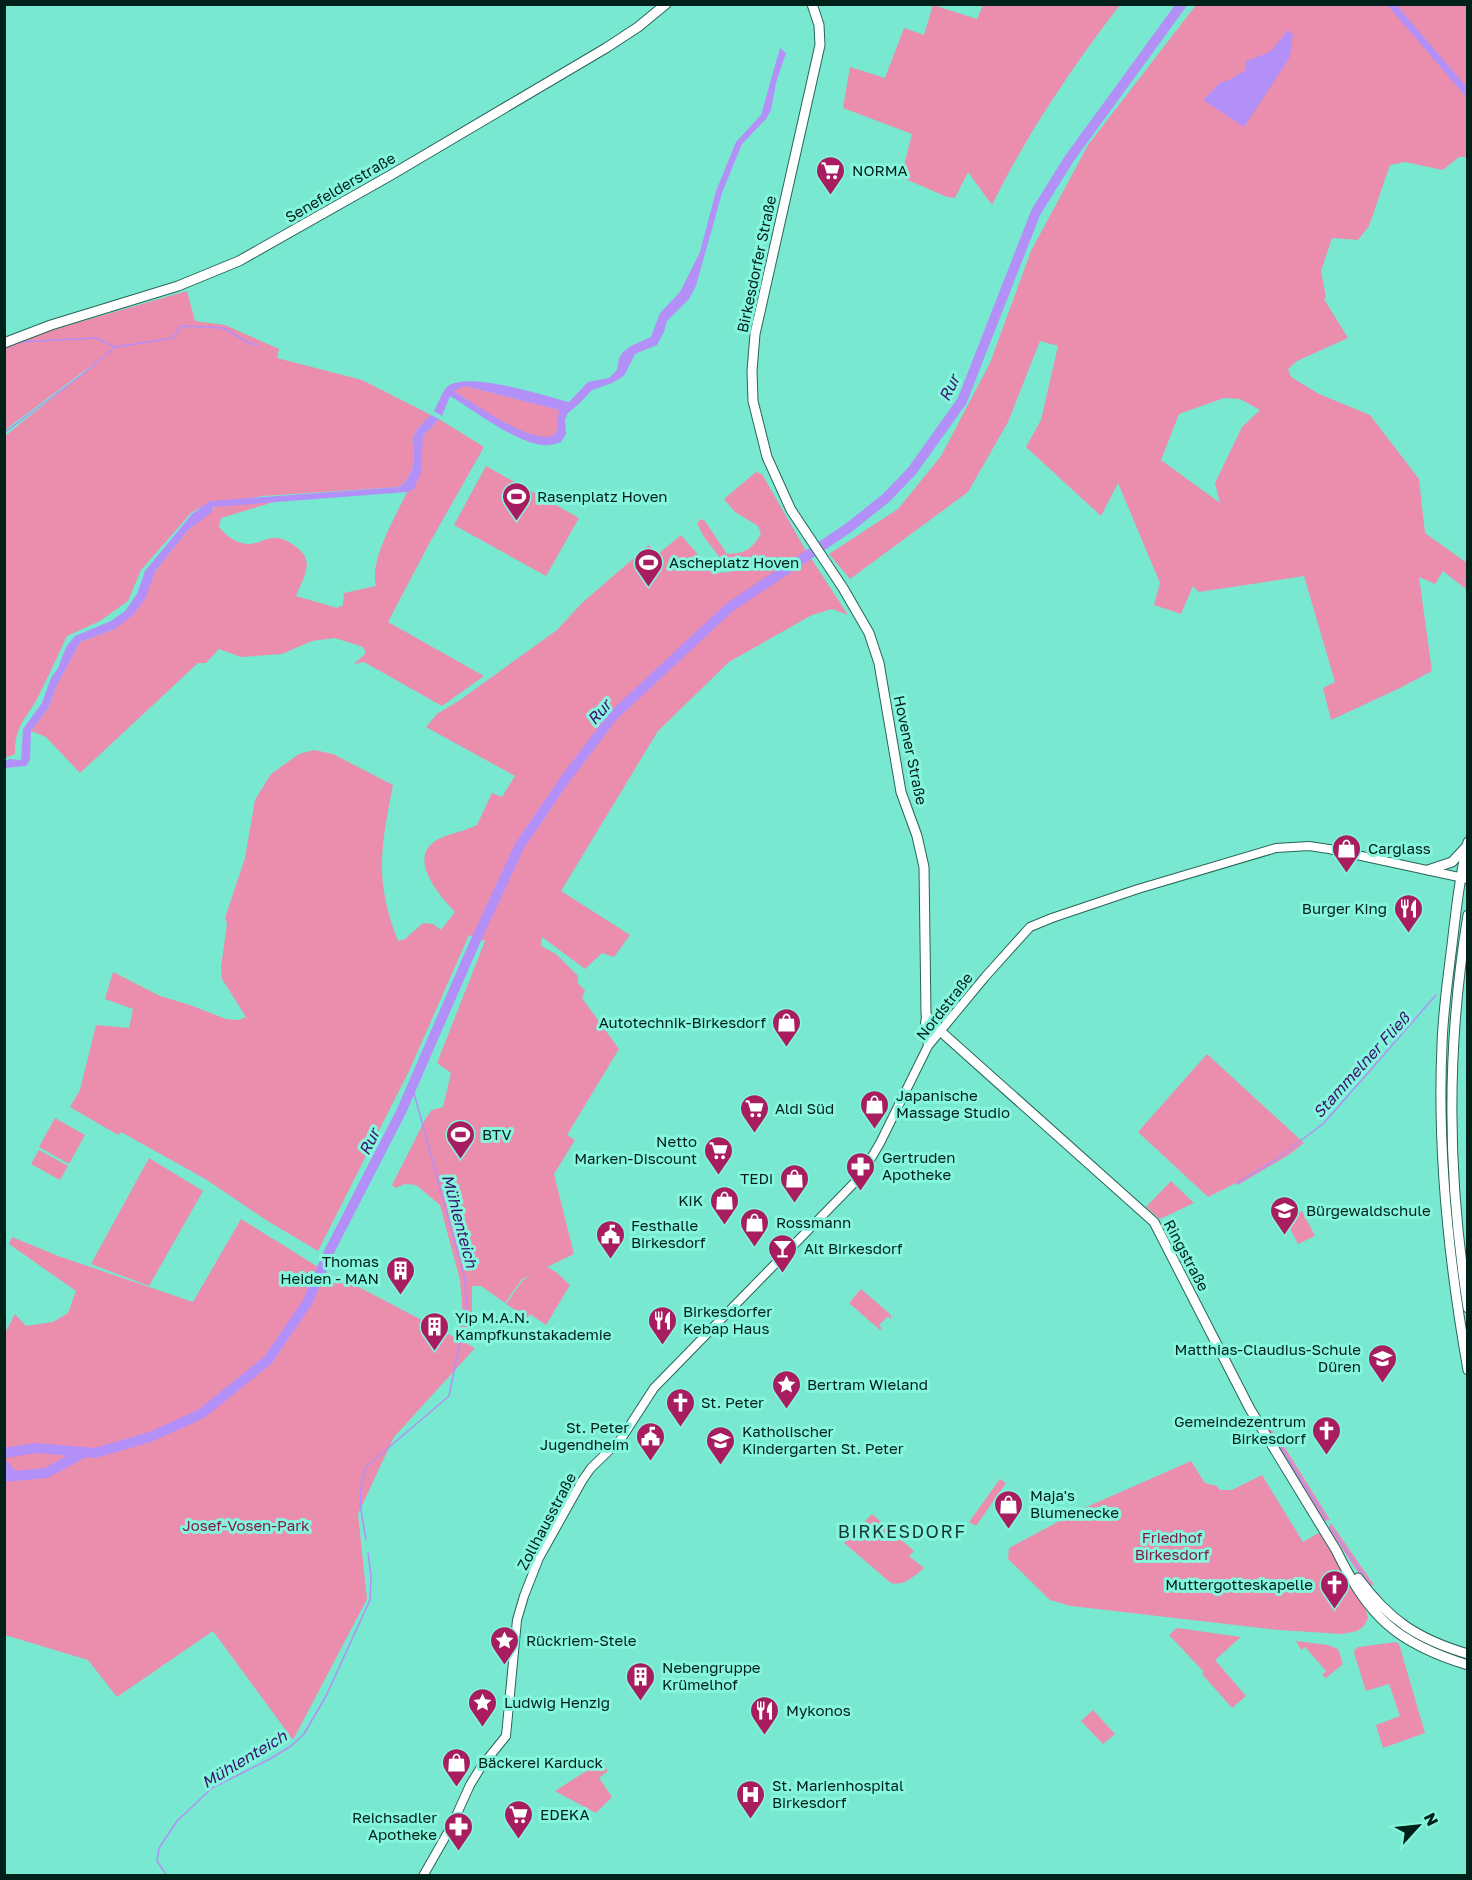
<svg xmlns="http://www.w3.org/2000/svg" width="1472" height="1880" font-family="'Golos Text',sans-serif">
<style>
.green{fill:#eb8eae;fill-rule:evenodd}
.water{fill:#b390f8;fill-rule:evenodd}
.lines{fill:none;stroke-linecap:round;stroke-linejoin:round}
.stream{stroke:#b390f8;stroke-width:1.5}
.canal{stroke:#b390f8;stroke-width:7}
.river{stroke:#b390f8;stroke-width:10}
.minor-casing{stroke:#296559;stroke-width:10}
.major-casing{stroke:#296559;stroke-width:11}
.minor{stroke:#fff;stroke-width:8}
.major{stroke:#fff;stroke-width:9}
.labels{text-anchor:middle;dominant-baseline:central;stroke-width:6;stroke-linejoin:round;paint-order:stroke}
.poi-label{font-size:15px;fill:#00201a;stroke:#86f5dd;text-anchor:start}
.street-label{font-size:15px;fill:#00201a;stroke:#86f5dd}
.park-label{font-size:15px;fill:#831b4b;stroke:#86f5dd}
.water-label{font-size:16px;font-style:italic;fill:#3c116d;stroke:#86f5dd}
.quarter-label{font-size:18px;letter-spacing:1.5px;fill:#143831;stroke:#86f5dd}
</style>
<rect width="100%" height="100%" fill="#78e8d0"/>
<!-- green -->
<path class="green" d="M933,5L977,19L983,5H1120C1072,67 1027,134 992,205L968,172L955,198L947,197L901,177L912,134L843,108L850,67L885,78L904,28L924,35Z
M1196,5H1467V157H1459L1443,170L1405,162L1390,165L1369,226L1358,240L1332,238L1321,271L1326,297L1324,299L1348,338L1297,361L1288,369L1291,377L1319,394L1370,415L1419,479L1425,533L1467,563V590L1443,571L1435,584L1419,577L1432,671L1400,688L1331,720L1323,688L1335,682L1304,576L1199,592L1193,586L1181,614L1154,605L1160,583L1118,483L1101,516L1026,447L1041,420L1058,346L1040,341L1008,422L968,492L850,579L829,554L898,509L941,456L990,363L1031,251L1088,145ZM1224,398L1240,399L1260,410L1242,427L1215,483L1220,503L1161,460L1179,414Z
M187,291L195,321L225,325L279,349L277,358L362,380L431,415C425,421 415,429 413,438C412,443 414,448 414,452C414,466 411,479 399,487L263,496L201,507L191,513L141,570L128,601L100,621L67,636C58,655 49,675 39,695C27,719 15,723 15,754L5,758V436L102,358L5,430V348L31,336Z
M465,386L560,410C558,415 558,430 556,433C541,452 469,401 453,391Z
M439,419L484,447L429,544L388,622L484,676L442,706L364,662L354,664L366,653L363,647L335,638L312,641L282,654L241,657L219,649L206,663H198L80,773L46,737L31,731L49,707L56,687L80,642L115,629L150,583L156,570L188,530L212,511L215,506L274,502L221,518L219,527C228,538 241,547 255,543C261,542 267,538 273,538C281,537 289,542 295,546C316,561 304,576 296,596L337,608L343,605L344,593L376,586C369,560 396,516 407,492L414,489L423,436Z
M486,466L579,518L546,576L454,525Z
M756,472L762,474L805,549L848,615L832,609L812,615L729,662L658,731L561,891L630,935L614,957L602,953L585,969L542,937L541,946L556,954L578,976V983L585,991L582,998L619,1049L567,1135L575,1140L554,1174L574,1254L547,1267L556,1272L570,1285L546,1325L530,1314L527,1318L506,1304L523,1280L531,1275L522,1279L505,1303L481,1286H472V1320L469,1338L459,1333L463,1317L460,1280L440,1205L416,1185L405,1184L396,1188L392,1185L426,1118L432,1110L443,1107L451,1073L437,1063L485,941L469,935L409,1071L318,1251L266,1220L207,1180L121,1132L118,1135L70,1107L80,1090L96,1025L129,1028L133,1009L105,999L113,972L160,996L190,1005L226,1019L239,1020L246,1017L222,979L221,967L227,924L225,918L245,858L255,800L271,774L299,754L314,750L333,754L393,785C381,847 374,880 398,941L405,939L423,923L433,924L441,930L455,912C440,896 406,858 437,840C449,833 464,832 477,825L492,793L502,797L515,776L426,727L437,714L460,700L557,630L582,603L649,545L657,555L681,535L714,573L731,572L704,537L697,523L701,519L705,521L727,554C746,553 751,550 761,534L758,526L735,512L724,499Z
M1207,1054L1304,1143L1290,1154L1238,1185L1236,1183L1208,1197L1138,1132Z
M55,1118L85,1135L69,1164L39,1147Z
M39,1150L68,1166L60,1180L31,1164Z
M149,1158L203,1191L149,1286L91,1264Z
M1171,1181L1194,1203L1160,1219L1146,1207Z
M1302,1211L1315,1236L1298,1244L1285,1219Z
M241,1219L334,1277L336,1275L475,1348L394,1437L358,1514L367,1599L293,1740L213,1631L117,1697L88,1660L5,1635V1333L15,1314L26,1326L53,1322L68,1313L76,1291L9,1244L12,1237L58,1256L193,1302Z
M861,1289L891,1315V1319L888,1316L879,1325L882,1328L880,1330L849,1303Z
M1262,1420L1279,1438L1330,1520L1324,1521L1273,1440L1275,1437L1272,1438Z
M1191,1461L1205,1483L1217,1486L1220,1490H1232L1262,1475L1303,1542L1322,1531L1365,1607L1368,1618L1364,1626L1357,1631L1342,1634L1279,1630L1071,1606L1050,1600L1008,1559L1009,1548L1082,1509Z
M1000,1479L1006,1483L976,1526L969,1522Z
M872,1514L914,1551L909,1556L924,1568C913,1577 905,1586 891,1583L844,1543Z
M1331,1523L1374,1585L1368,1587L1328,1528Z
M1177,1628L1241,1637L1215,1660L1246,1696L1232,1708L1202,1674L1204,1672L1169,1635Z
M1296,1641L1328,1645L1338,1649L1343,1664L1326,1678L1322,1675L1326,1671L1305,1647L1301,1650Z
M1396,1642L1399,1644L1425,1733L1383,1748L1376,1725L1400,1716L1389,1684L1366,1691L1354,1653L1355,1649L1359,1647Z
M1093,1710L1115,1734L1103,1744L1081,1721Z
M602,1761L608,1771L599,1778L612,1797L596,1813L555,1791Z"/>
<!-- water -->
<path class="water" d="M1288,30L1293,35L1290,57L1244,127L1203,100L1221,82L1227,81L1246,70V61L1270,52Z
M780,48L786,53L776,83L771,110L766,119L742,144L722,193L696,286L689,299L667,321L664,332L657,345L635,354L624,376L612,383L592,390L580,403L568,413L565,419L566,434L561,442C555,444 549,446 542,445C517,443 473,410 450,396L442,416L434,411C438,404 441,393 447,387C467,370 544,396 569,402L588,382L609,378L617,370L619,358L623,352L631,346L651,337L660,313L680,292L700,252L716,191L736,142L761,115ZM465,386L559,410C558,414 558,431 556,433C540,451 470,401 454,391Z
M431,415L439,419L423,436L421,472L414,489L407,492L213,507L212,512L188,530L156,570L145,599L133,615L115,629L80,642L56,687L49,707L31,731L30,760L26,766L5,768V761L10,759L21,760L23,729L42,703L51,678L58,668L66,647L75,636L111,621L125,611L137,594L145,571L192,514L210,501L399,487C411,479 414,466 414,452C414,448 412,443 413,438C415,429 425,421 431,415Z"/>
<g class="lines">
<!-- stream -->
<path class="stream" d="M21,342L96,338L115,347L173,338L181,326L223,328L249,343L257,345
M4,433L82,375L115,347
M1237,1183L1274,1161L1324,1123L1436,995
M1277,1441L1326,1519
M1330,1527L1370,1585
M366,1539C361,1511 356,1495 366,1467L449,1396L459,1347L465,1333L467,1304L464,1275L412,1086
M1375,1591L1381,1598
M167,1876L157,1861L159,1848L177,1821L212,1788L270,1759L291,1746L304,1734L326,1696L370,1600L371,1576L368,1553"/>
<!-- canal -->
<path class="canal" d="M1391,4L1468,94"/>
<!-- river -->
<path class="river" d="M4,1453L36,1448L95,1453L150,1437L201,1414L268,1360L307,1303L330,1250L401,1112L475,942L520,845L566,778L614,715L730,607L847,529L886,498L912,471L962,401L1036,212L1069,159L1182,4
M4,1465L13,1476
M4,1477L46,1473L83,1453"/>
<defs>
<path id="minor" d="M926,1016L925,1024L928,1046
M423,1876L451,1827L470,1785L481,1767L506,1736L517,1620L524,1596L539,1558L582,1481L591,1468L621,1439L654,1388L860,1177L880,1143L928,1046L985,977L1030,927L1052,918L1138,889L1276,848L1309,846L1329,849L1468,879"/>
<path id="major" d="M812,4L819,25L820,45L755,334L752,371L753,401L767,457L791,510L843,588L869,633L879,663L901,792L917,836L924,867L926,1014L929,1021L1154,1222L1250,1409L1336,1550C1369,1617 1396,1643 1468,1665
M4,343L51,325L178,286L239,261L391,175L606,48L638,27L666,4
M1468,842C1460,875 1456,910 1452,945C1448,978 1443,1011 1442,1045C1437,1154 1449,1263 1468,1370
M1428,870L1452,862L1466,847
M1468,915C1446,1048 1447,1174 1468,1308
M1358,1578C1389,1620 1417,1639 1468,1654"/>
</defs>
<!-- minor casing -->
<use href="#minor" class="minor-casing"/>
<!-- major casing -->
<use href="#major" class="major-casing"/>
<!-- minor -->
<use href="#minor" class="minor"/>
<!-- major -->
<use href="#major" class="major"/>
</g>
<!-- icons -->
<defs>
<symbol id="supermarket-pin" viewBox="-11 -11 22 30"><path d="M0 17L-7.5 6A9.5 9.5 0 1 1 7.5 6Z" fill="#a81d5f" stroke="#86f5dd"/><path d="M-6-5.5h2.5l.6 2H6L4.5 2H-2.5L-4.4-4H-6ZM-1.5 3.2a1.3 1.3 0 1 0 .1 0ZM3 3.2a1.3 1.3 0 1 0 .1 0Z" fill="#fff"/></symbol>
<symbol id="stadium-pin" viewBox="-11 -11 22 30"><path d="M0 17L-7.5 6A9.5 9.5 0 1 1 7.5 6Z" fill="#a81d5f" stroke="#86f5dd"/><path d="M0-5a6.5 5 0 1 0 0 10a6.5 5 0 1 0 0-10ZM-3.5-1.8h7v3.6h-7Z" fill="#fff"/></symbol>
<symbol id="shop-pin" viewBox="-11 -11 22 30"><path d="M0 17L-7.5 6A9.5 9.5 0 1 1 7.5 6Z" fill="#a81d5f" stroke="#86f5dd"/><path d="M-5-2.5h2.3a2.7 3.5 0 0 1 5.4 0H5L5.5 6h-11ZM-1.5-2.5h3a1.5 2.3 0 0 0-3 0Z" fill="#fff"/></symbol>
<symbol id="restaurant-pin" viewBox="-11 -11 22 30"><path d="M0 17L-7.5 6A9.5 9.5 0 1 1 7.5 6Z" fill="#a81d5f" stroke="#86f5dd"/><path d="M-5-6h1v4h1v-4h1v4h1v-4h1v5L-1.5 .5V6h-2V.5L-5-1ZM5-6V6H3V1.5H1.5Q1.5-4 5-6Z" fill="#fff"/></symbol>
<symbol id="pharmacy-pin" viewBox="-11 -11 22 30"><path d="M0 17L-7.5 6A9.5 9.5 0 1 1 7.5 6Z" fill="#a81d5f" stroke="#86f5dd"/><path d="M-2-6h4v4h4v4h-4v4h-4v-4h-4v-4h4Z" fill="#fff"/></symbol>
<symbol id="school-pin" viewBox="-11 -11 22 30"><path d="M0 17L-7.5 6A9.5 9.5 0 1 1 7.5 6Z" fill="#a81d5f" stroke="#86f5dd"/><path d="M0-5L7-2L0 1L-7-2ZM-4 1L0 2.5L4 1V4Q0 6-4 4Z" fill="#fff"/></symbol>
<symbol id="civic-pin" viewBox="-11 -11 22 30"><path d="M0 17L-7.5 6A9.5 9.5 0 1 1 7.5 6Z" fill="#a81d5f" stroke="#86f5dd"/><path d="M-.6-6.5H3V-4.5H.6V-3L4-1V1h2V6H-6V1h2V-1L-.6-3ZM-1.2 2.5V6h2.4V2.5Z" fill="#fff"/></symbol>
<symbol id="bar-pin" viewBox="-11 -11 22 30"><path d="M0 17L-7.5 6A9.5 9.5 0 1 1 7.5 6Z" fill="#a81d5f" stroke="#86f5dd"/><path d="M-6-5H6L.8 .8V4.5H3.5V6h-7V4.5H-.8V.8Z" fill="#fff"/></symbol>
<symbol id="building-pin" viewBox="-11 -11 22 30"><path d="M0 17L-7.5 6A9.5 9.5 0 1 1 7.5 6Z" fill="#a81d5f" stroke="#86f5dd"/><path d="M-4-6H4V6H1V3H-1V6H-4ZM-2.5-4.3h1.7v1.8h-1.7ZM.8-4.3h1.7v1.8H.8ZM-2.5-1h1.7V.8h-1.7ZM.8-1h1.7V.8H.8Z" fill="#fff"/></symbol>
<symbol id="sight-pin" viewBox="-11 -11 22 30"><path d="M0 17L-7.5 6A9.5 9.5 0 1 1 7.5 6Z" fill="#a81d5f" stroke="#86f5dd"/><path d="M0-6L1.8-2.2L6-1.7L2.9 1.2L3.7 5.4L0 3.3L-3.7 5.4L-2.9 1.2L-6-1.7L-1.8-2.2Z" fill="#fff"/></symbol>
<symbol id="church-pin" viewBox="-11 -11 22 30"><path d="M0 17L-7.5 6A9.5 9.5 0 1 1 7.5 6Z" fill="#a81d5f" stroke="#86f5dd"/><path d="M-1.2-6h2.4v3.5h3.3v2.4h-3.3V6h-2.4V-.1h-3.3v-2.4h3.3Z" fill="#fff"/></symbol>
<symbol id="hospital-pin" viewBox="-11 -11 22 30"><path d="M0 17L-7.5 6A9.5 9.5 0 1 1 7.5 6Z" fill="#a81d5f" stroke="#86f5dd"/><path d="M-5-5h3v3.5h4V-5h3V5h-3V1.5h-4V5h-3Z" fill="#fff"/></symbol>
</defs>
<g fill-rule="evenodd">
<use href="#supermarket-pin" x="814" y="154" width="33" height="45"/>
<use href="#stadium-pin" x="500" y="480" width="33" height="45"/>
<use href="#stadium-pin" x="632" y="546" width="33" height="45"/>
<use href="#shop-pin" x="1330" y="832" width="33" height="45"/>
<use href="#restaurant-pin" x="1392" y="892" width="33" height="45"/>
<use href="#shop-pin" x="770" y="1006" width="33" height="45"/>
<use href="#shop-pin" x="858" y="1088" width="33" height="45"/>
<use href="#supermarket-pin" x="738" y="1092" width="33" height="45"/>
<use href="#stadium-pin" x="444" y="1118" width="33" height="45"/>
<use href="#supermarket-pin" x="702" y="1134" width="33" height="45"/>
<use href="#pharmacy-pin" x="844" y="1150" width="33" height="45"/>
<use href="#shop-pin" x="778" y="1162" width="33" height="45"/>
<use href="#shop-pin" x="708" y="1184" width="33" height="45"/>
<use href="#school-pin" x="1268" y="1194" width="33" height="45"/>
<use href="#shop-pin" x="738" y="1206" width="33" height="45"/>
<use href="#civic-pin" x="594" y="1218" width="33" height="45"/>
<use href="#bar-pin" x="766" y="1232" width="33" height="45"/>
<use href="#building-pin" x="384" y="1254" width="33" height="45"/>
<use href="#restaurant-pin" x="646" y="1304" width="33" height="45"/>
<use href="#building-pin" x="418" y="1310" width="33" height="45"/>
<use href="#school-pin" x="1366" y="1342" width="33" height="45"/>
<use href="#sight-pin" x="770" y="1368" width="33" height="45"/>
<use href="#church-pin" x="664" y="1386" width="33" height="45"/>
<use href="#church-pin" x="1310" y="1414" width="33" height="45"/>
<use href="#civic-pin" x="634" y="1420" width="33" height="45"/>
<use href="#school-pin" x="704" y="1424" width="33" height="45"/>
<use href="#shop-pin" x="992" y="1488" width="33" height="45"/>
<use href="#church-pin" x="1318" y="1568" width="33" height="45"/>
<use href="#sight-pin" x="488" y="1624" width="33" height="45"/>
<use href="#building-pin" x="624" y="1660" width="33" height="45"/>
<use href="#sight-pin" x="466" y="1686" width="33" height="45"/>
<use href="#restaurant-pin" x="748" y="1694" width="33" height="45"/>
<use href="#shop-pin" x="440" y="1746" width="33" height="45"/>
<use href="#hospital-pin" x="734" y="1778" width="33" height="45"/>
<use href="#supermarket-pin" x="502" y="1798" width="33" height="45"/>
<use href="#pharmacy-pin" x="442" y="1810" width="33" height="45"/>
</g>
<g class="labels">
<!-- poi labels -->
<g class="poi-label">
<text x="852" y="170">NORMA</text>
<text x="537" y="496">Rasenplatz Hoven</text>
<text x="669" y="562">Ascheplatz Hoven</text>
<text x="1368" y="848">Carglass</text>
<text x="1387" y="908" text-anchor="end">Burger King</text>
<text x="766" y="1022" text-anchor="end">Autotechnik-Birkesdorf</text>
<text x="896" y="1095">Japanische<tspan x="896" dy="17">Massage Studio</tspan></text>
<text x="775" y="1108">Aldi Süd</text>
<text x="482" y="1134">BTV</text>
<text x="697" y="1141" text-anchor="end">Netto<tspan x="697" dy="17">Marken-Discount</tspan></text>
<text x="882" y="1157">Gertruden<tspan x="882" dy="17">Apotheke</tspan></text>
<text x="773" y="1178" text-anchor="end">TEDi</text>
<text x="703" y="1200" text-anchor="end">KiK</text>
<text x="1306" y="1210">Bürgewaldschule</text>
<text x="776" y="1222">Rossmann</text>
<text x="631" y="1225">Festhalle<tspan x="631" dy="17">Birkesdorf</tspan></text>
<text x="804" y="1248">Alt Birkesdorf</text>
<text x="379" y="1261" text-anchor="end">Thomas<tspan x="379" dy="17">Heiden - MAN</tspan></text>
<text x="683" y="1311">Birkesdorfer<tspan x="683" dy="17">Kebap Haus</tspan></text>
<text x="455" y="1317">Yip M.A.N.<tspan x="455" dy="17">Kampfkunstakademie</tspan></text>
<text x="1361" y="1349" text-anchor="end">Matthias-Claudius-Schule<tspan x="1361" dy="17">Düren</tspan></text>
<text x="807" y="1384">Bertram Wieland</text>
<text x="701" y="1402">St. Peter</text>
<text x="1306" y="1421" text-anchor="end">Gemeindezentrum<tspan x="1306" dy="17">Birkesdorf</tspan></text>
<text x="629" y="1427" text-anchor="end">St. Peter<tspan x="629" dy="17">Jugendheim</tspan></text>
<text x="742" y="1431">Katholischer<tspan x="742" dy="17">Kindergarten St. Peter</tspan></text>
<text x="1030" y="1495">Maja's<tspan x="1030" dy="17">Blumenecke</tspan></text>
<text x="1313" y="1584" text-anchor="end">Muttergotteskapelle</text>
<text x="526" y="1640">Rückriem-Stele</text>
<text x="662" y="1667">Nebengruppe<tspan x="662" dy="17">Krümelhof</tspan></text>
<text x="504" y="1702">Ludwig Henzig</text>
<text x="786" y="1710">Mykonos</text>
<text x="478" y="1762">Bäckerei Karduck</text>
<text x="772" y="1785">St. Marienhospital<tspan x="772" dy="17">Birkesdorf</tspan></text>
<text x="540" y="1814">EDEKA</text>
<text x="437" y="1817" text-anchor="end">Reichsadler<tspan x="437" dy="17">Apotheke</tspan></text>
</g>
<!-- street labels -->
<g class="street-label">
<text transform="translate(340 187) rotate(-30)">Senefelderstraße</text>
<text transform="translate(756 264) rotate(-78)">Birkesdorfer Straße</text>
<text transform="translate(911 750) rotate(78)">Hovener Straße</text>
<text transform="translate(944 1006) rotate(-52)">Nordstraße</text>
<text transform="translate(1187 1255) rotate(62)">Ringstraße</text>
<text transform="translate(546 1521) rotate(-62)">Zollhausstraße</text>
</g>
<!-- park labels -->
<g class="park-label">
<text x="246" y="1525">Josef-Vosen-Park</text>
<text x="1172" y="1537">Friedhof<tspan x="1172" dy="17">Birkesdorf</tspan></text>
</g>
<!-- water labels -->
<g class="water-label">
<text transform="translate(949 388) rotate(-64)">Rur</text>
<text transform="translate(599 712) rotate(-49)">Rur</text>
<text transform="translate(1361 1065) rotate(-48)">Stammelner Fließ</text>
<text transform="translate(369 1142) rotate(-64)">Rur</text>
<text transform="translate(460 1221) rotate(75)">Mühlenteich</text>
<text transform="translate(244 1759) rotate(-31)">Mühlenteich</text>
</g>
<!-- quarter labels -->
<g class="quarter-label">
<text x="902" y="1531">BIRKESDORF</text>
</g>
</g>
<!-- border -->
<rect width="1472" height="1880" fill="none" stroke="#00201a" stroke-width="12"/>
<!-- north arrow -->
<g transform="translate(1418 1826) rotate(63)" stroke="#86f5dd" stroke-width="4.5" paint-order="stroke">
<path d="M0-4.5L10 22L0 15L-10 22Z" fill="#00201a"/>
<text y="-9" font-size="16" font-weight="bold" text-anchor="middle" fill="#00201a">N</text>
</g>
</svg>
